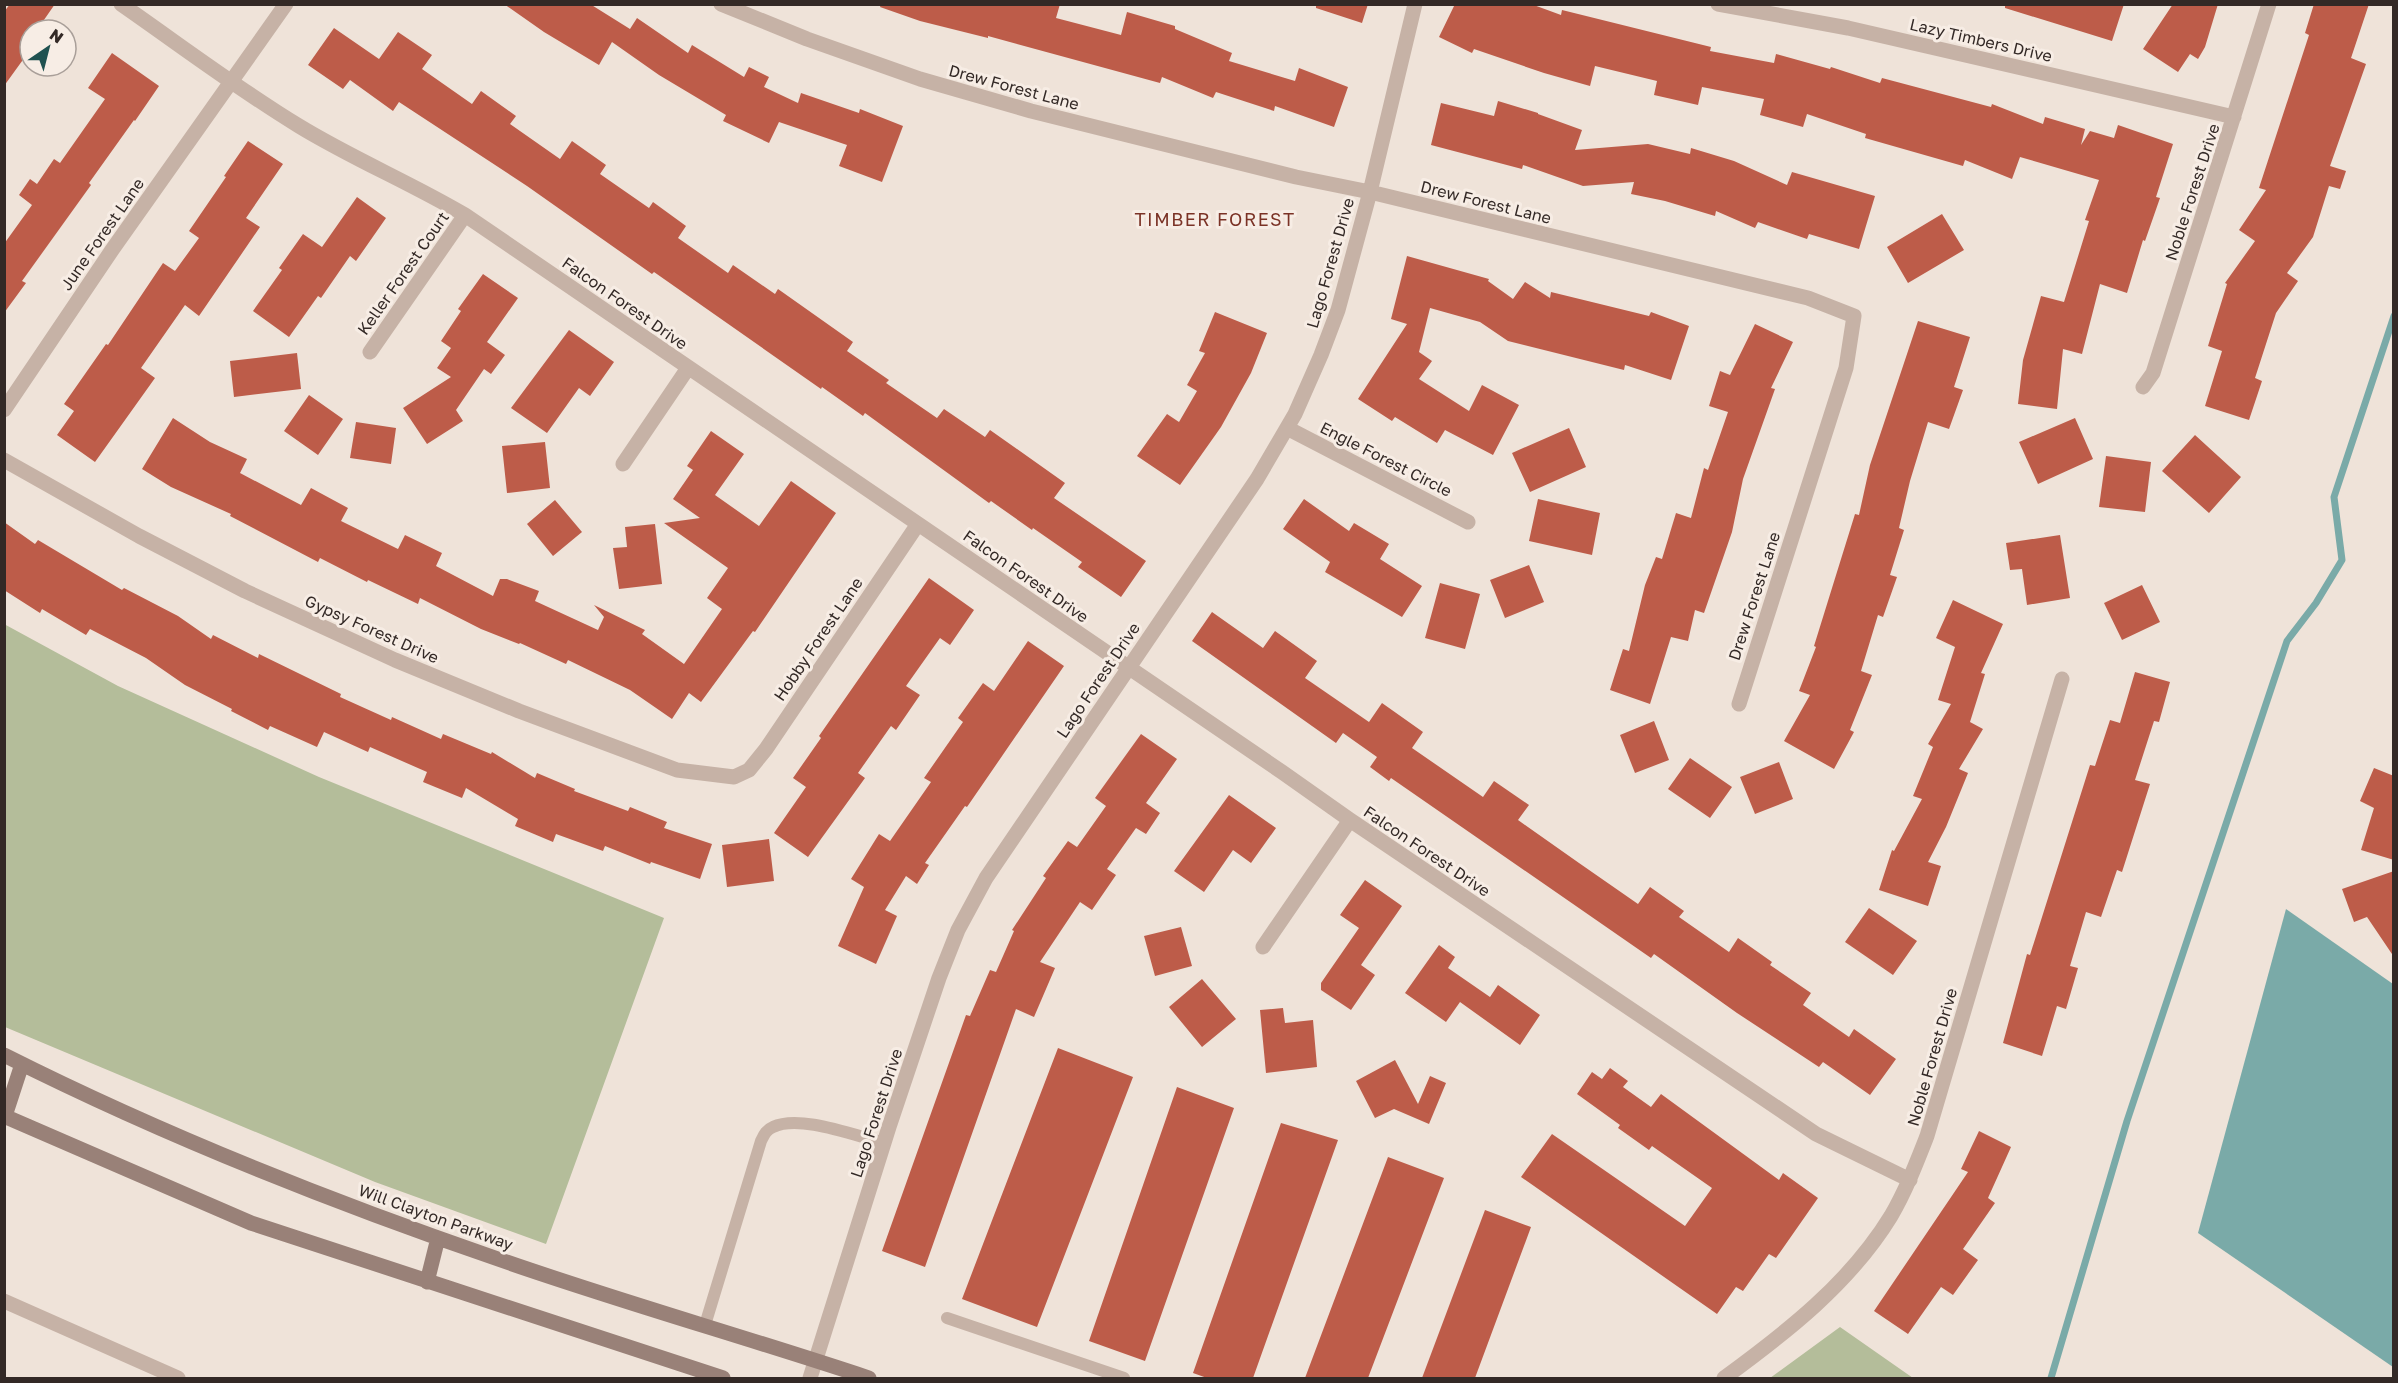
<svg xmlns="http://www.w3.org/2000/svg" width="2398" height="1383" font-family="'Golos Text',sans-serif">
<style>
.green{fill:#b4bd9a}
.water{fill:#7aaaa8}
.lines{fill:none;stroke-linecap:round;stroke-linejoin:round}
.stream{stroke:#7aaaa8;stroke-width:7}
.building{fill:#bd5c49}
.service{stroke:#c6b2a6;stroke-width:12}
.minor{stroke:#c6b2a6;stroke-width:15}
.secondary{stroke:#998178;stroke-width:15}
.labels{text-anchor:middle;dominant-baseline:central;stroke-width:6;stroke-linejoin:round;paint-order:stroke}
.street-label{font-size:16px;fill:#332926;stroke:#f7ede5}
.neighbourhood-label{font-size:18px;letter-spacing:1.5px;fill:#7b3326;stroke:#f7ede5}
</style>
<rect width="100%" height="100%" fill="#efe3d9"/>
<!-- green -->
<path class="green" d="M4,624L118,686L319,777L664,918L546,1244L375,1182L5,1027Z
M1840,1327L1913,1378H1770Z"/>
<!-- water -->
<path class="water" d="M2286,909L2393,984V1367L2198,1233Z"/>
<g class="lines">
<!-- stream -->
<path class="stream" d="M2051,1378L2127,1121L2287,641L2316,603L2342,560L2334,497L2394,316"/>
</g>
<!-- building -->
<path class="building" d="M10,4H55L37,30H30V50L4,86V12Z
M504,4H590L630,29L637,18L688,53L692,45L744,77L749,67L769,77L764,87L798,103L801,93L859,113L860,109L903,126L882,182L839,166L847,145L779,122L769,143L723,121L726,115L659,75L612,42L599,65L544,32Z
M881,4H1060L1056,18L1121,35L1127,12L1175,26V29L1232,53L1229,61L1295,81L1299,68L1348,87L1334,127L1275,106L1274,111L1216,92L1213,98L1162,77L1160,83L988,36V38L920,21L880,7Z
M1316,4H1368L1362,23L1316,8Z
M1455,4H1531L1561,15L1562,10L1711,47L1710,51L1774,63L1776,54L1830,69L1831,67L1880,83L1882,78L1991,107L1992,104L2043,124L2045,117L2085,129L2081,145L2090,131L2114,138L2118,125L2173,144L2156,197L2160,198L2145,241L2143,240L2127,293L2100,284L2082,354L2063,349L2057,409L2018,404L2023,360L2041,296L2064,302L2089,221L2085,220L2099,180L2020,157L2012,179L1965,160L1963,166L1865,138L1866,134L1807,114L1803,127L1760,115L1764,99L1702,87L1698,105L1654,95L1657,81L1595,66L1590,86L1544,73L1474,49L1472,53L1439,37Z
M2005,4H2124L2112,41L2005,8Z
M2173,4H2218L2205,47L2198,59L2190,54L2178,72L2143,49Z
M2314,4H2369L2351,58L2366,64L2330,166L2346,171L2340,189L2329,186L2313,237L2287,273L2298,281L2276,313L2255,378L2262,381L2249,420L2205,406L2222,351L2208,346L2227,284L2225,283L2255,241L2239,230L2266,190L2259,188L2309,35L2305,33Z
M334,28L379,59L398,32L432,55L422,69L472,104L481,91L516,116L510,124L560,159L572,141L606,165L600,174L649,208L653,202L686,226L678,238L728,273L733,265L775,294L778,289L853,342L847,351L889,380L886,383L937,418L944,409L985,437L990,430L1065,483L1054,498L1146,561L1121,597L1078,567L1082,562L1033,528L1032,530L991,501L989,503L865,413L863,416L822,387L821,389L654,272L652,274L527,186L399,102L393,111L350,80L343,89L308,65Z
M112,53L159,86L135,121L134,120L89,183L91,185L22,281L26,283L4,313V244L32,205L19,195L30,179L37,184L54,159L60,163L105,99L88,88Z
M1498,101L1538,113V114L1582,130L1575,150L1648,144L1690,154L1691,148L1734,161L1787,185L1792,172L1875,196L1859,249L1809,234L1807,239L1758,222L1755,228L1716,211L1715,216L1665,201L1631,194L1634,182L1583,186L1523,165L1522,169L1431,145L1441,103L1494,116Z
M248,141L283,164L246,218L260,227L199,316L185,305L141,368L155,378L95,462L57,435L74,411L64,404L106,344L108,345L163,263L175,271L199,238L189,231L226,177L224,176Z
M357,197L386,218L356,261L350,256L321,298L318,296L289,337L253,311L282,270L279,268L303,234L322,247Z
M1942,214L1964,250L1908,283L1887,247Z
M1407,256L1489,279L1488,281L1513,299L1525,282L1550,298L1551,292L1649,316L1651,312L1689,326L1671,380L1625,365L1624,370L1508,341L1480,322L1430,308L1419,352L1432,361L1419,379L1469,411L1482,385L1519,405L1493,455L1445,430L1437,443L1395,417L1392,421L1358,399L1407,324L1391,319Z
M483,274L518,298L487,342L505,355L491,374L484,369L456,410L463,421L427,444L403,408L451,377L437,368L451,348L441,341L461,311L458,309Z
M1215,312L1267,333L1251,373L1221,427L1180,485L1137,456L1167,414L1179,422L1197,391L1187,385L1205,353L1199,351Z
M1918,321L1970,337L1954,387L1963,390L1949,429L1928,422L1910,481L1899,528L1904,530L1890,575L1897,577L1883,617L1878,615L1861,671L1872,675L1850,730L1854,732L1834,769L1784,741L1810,695L1799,691L1816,647L1814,646L1855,514L1859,515L1870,465Z
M1755,324L1793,342L1771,388L1775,389L1743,479L1732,532L1704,613L1695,610L1688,641L1671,637L1650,704L1610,690L1623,649L1629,651L1645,585L1656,557L1662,559L1676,513L1691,518L1704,468L1708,470L1728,412L1709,406L1720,371L1730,375Z
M569,330L614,362L590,396L579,388L547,433L511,408Z
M297,353L301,389L234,397L230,361Z
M309,395L343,419L318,455L284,431Z
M173,418L210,442L247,459L240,473L301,505L311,488L348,508L341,521L398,549L405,535L442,553L436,566L493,596L500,579H507L539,591L535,601L598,630L604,617L594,605L645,630L642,634L684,664L722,609L707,598L728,568L664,523L700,518L673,499L693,470L687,466L711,431L744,454L715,495L759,526L791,481L836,513L755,632L753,631L701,702L689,693L672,719L630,690L568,660L566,664L520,643L519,644L481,629L420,598L418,604L368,580L367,582L320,558L318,562L230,516L231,514L171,487L142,469Z
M2075,418L2093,459L2038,484L2019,442Z
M356,422L396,428L391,464L350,458Z
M1569,428L1586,467L1530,492L1512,453Z
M2195,435L2241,477L2209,513L2162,471Z
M545,442L550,488L507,493L502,446Z
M2106,456L2151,462L2145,512L2099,507Z
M1304,499L1349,531L1354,523L1389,544L1380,559L1422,586L1402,617L1325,572L1330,562L1283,529Z
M1538,499L1600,513L1592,555L1529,541Z
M555,500L582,532L553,556L527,524Z
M4,522L35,544L38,540L122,590L124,588L178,616L211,639L213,635L258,658L259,654L341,694L340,697L391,720L392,717L441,739L443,734L491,754L492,752L535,778L537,773L575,789L574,791L628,811L630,807L667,822L664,828L712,844L700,879L651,862L650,864L605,846L603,851L556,834L553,842L515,826L518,819L466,788L462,798L423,782L427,772L370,747L368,752L324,732L317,747L270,726L268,730L231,711L232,709L185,685L146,658L90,629L86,635L42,609L40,613L4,590Z
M655,524L662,584L619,589L613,548L627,547L625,527Z
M2060,535L2070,598L2027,605L2022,569L2010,570L2006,543Z
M1529,565L1544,602L1505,618L1490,580Z
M929,578L974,610L950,645L940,638L906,686L920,695L896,730L891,726L858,773L865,778L808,857L774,833L806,787L793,778L821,738L819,736Z
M1440,583L1480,594L1465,649L1425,638Z
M2142,585L2160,622L2122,640L2104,603Z
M1953,600L2003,624L1981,673L1985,674L1970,722L1983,729L1959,769L1968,773L1946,827L1928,862L1941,866L1928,906L1879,890L1892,850L1894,851L1922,799L1913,796L1933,747L1928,744L1951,704L1938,700L1955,647L1936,638Z
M1212,612L1263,648L1275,631L1317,661L1305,678L1369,722L1382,703L1423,732L1412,748L1483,797L1494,781L1529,805L1518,820L1579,863L1638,904L1650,887L1684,911L1679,917L1729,952L1738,938L1772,962L1770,965L1811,993L1803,1005L1849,1037L1854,1029L1896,1059L1870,1095L1823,1062L1819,1067L1737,1013L1654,954L1651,958L1391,778L1389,781L1370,767L1377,757L1343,733L1336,743L1192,641Z
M1028,641L1064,666L967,807L965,806L925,863L929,865L917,884L906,876L885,910L897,916L876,964L838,946L864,887L851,879L879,834L890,841L931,782L924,778L963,722L958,718L983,683L994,691Z
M2135,672L2170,682L2159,722L2154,721L2135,780L2150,784L2122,872L2117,870L2101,917L2086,912L2070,966L2078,968L2066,1009L2057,1006L2042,1056L2003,1043L2027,954L2030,955L2090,765L2095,766L2110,720L2120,723Z
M1654,721L1669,760L1635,773L1620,735Z
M1141,734L1177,759L1146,803L1160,813L1146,834L1136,828L1107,869L1116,875L1092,910L1080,902L1040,962L1055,968L1034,1017L1016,1009L925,1267L882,1251L966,1015L970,1016L990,970L996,972L1014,931L1012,930L1046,878L1043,876L1068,841L1077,847L1106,806L1095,798Z
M1690,758L1732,787L1710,818L1668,789Z
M1779,762L1793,799L1755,814L1740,777Z
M2374,768L2394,776V860L2361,850L2374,808L2360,801Z
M1229,795L1276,828L1251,863L1233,850L1204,892L1174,871Z
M769,839L774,881L727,887L722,845Z
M2394,871V957L2367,917L2354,922L2342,889Z
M1365,880L1402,906L1361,965L1375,975L1351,1010L1321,990V983L1359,928L1340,915Z
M1869,908L1917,941L1893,975L1845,942Z
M1181,927L1192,966L1155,976L1144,936Z
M1439,945L1455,957L1448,968L1490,997L1498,985L1540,1015L1520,1045L1460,1002L1446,1022L1405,993Z
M1202,979L1236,1019L1202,1047L1169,1007Z
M1283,1008L1285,1023L1313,1020L1317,1067L1266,1073L1260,1010Z
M1058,1048L1133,1077L1037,1327L962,1299Z
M1395,1060L1418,1104L1430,1076L1446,1083L1429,1124L1394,1109L1375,1118L1356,1081Z
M1610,1068L1628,1081L1623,1087L1651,1107L1661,1094L1779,1180L1783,1173L1818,1198L1776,1258L1769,1254L1743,1291L1736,1287L1717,1314L1521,1177L1552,1134L1685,1226L1712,1188L1652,1146L1649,1150L1618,1128L1620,1125L1577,1094L1592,1072L1602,1079Z
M1177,1087L1234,1108L1145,1361L1089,1341Z
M1281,1123L1338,1140L1253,1378H1207L1193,1373Z
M1979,1131L2011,1147L1988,1198L1995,1203L1963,1249L1978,1260L1953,1295L1941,1287L1908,1334L1874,1311L1968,1172L1961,1169Z
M1388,1157L1444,1178L1368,1378H1305Z
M1485,1210L1531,1227L1475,1378H1422Z"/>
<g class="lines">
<!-- service -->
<path class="service" d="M947,1318L1124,1378
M705,1325L761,1141C764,1135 766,1130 773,1127C800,1114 855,1136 885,1143"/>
<!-- minor -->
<path class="minor" d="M121,4C180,45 238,89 299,126C353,159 411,183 465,215L1282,772L1350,820L1816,1134L1910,1180
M721,4L807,39L920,79L1031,111L1296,177L1370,192L1808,298L1854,316L1846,368L1739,704
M1718,4L1848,28L2234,117
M370,352L465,215
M2143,387L2153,373L2269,4
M4,410L112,250L286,4
M1287,428L1468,522
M4,460L139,536L245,591L395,660L519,711L677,770L734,777L749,770L766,749L918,524
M623,464L688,368
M1263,947L1350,820
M4,1301L178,1378
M810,1378L889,1127L939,978L958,930L986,878L1257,479L1295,414L1321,355L1338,310L1370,192L1415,4
M1724,1378C1787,1332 1850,1283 1891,1216C1906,1190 1916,1164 1927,1136L2062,679"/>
<!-- secondary -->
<path class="secondary" d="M4,1055C163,1135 329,1201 498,1259C621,1302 746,1337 869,1378
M4,1116L251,1223L723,1378
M5,1116L22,1064
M427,1282L438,1238"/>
</g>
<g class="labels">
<!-- street labels -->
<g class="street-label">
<text transform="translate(1981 40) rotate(13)">Lazy Timbers Drive</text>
<text transform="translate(1014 87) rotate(15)">Drew Forest Lane</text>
<text transform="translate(2192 192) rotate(-72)">Noble Forest Drive</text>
<text transform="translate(1486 202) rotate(14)">Drew Forest Lane</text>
<text transform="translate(102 234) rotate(-55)">June Forest Lane</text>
<text transform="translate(1330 263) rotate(-74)">Lago Forest Drive</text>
<text transform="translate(403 273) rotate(-55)">Keller Forest Court</text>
<text transform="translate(625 303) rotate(35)">Falcon Forest Drive</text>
<text transform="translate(1386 459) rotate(27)">Engle Forest Circle</text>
<text transform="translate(1026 576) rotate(35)">Falcon Forest Drive</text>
<text transform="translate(1754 596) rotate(-72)">Drew Forest Lane</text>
<text transform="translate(372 629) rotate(24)">Gypsy Forest Drive</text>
<text transform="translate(818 639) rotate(-56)">Hobby Forest Lane</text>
<text transform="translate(1098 680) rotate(-56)">Lago Forest Drive</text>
<text transform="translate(1427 851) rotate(34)">Falcon Forest Drive</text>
<text transform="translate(1932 1057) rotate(-74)">Noble Forest Drive</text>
<text transform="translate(876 1113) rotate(-72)">Lago Forest Drive</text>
<text transform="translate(436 1217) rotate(20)">Will Clayton Parkway</text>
</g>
<!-- neighbourhood labels -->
<g class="neighbourhood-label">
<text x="1215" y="219">TIMBER FOREST</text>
</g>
</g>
<!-- border -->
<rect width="2398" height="1383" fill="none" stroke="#332926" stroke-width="12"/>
<!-- north arrow -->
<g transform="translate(48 48) rotate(35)"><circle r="28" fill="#f7ede5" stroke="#a99f99" stroke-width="1.5"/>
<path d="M0-4.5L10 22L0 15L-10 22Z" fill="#1f5150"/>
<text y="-9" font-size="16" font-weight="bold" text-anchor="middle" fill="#332926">N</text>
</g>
</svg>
